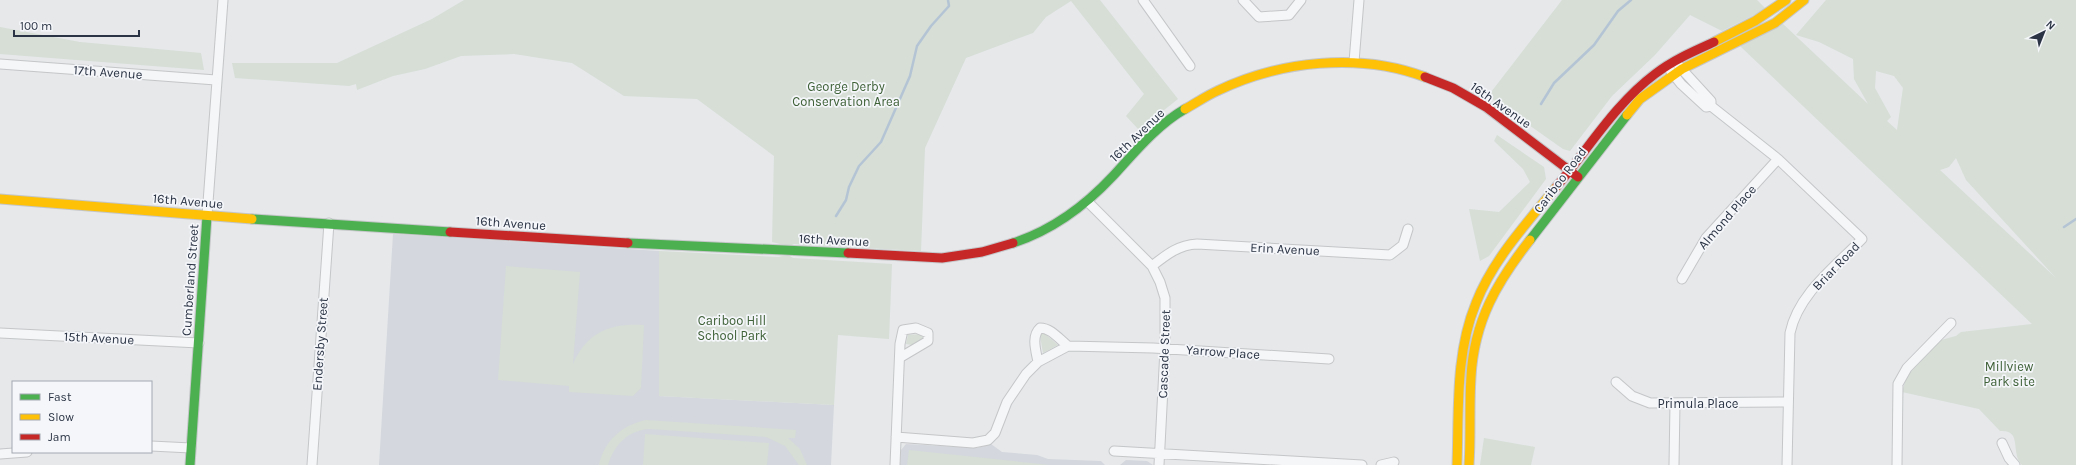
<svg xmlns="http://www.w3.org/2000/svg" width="2076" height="465" font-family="Karla,sans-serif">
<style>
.built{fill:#d4d7dd}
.green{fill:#d6ded6;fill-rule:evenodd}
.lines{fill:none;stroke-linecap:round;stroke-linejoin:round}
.stream{stroke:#b4c4d5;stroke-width:2.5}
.street-casing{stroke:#c4c6c8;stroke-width:11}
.fast-casing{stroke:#c4c6c8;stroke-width:11}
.slow-casing{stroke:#c4c6c8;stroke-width:11}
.jam-casing{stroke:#c4c6c8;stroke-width:11}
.street{stroke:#f5f6f7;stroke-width:9}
.fast{stroke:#4caf50;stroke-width:9}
.slow{stroke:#ffc107;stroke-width:9}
.jam{stroke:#c62828;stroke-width:9}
.labels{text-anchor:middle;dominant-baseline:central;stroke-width:3.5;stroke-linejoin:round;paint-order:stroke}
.street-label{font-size:13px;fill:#2b3445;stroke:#f4f6f9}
.park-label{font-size:13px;fill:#3f6138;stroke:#f4f6f9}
</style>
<rect width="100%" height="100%" fill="#e6e8ea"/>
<!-- built -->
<path class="built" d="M393,234L659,251V396L834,405L831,465H379Z
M906,444L977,448L991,444L1002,452L1037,455L1048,459L1101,461L1105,465H900L901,450Z
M1126,460L1147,461L1153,465H1120Z"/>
<!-- green -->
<path class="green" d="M464,0H1100L1178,99L1139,130L1126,116L1144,94L1071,1L1046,17L1033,33L966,58L925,148L921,251L794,244L789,246L772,242L774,156L697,99L624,96L572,63L514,54L461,56L425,69L393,76L357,90L356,84L349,86L235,78L232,63H337L432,19Z
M1562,0H1757L1766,9L1722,31L1690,15L1655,55L1612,96L1570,151L1563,149L1488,96Z
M1826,0H2076V465H2022C2010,453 2023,429 2000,431L1979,409L1902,392L1907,376L1941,340L1956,336L1961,332L2032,324L1740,46L1782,23L1868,104L1854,79L1853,59L1819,42L1796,35ZM1876,71L1894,76L1903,88L1897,130L1887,121L1891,117L1875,88ZM1956,158L1966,180L2056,278L1940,170L1949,167Z
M0,27L80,42L201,53L204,70L0,54Z
M1497,135L1544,167L1546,179L1489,256L1480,261L1469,209L1499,212L1530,182L1523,169L1494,141Z
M659,251L778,257L788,255L793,258L892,264L889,339L838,335L834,405L659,396Z
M506,266L580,272L573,364C587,332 610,323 644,325L641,388L633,396L569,392V386L498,380Z
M1043,332L1058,345L1043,353L1040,336Z
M921,334L923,336L922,340L912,345L906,344L908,335Z
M646,420L796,430L795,438H788L800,449L807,465H799L785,446L766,437L650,429C628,430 614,445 608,465H599C604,441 622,425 646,420Z
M645,434L769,443L767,465H643Z
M1484,438L1535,447L1531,465H1480Z
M909,450L1050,465H907Z"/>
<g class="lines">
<!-- stream -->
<path class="stream" d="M1541,104L1554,83L1594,45L1618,11L1631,0
M836,216L846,200L849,187L859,166L881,142L910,76L917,46L931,26L949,6L948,0
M2064,227L2076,219"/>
<defs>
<path id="street" d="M1143,0L1190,66
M1243,0L1259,17L1289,15L1301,0
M1354,62L1359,0
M0,64L216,80
M1678,65L1711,101V106
M1670,70L1681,84L1706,107L1711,106L1778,159L1862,239C1835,267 1798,294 1790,333L1787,465
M1087,201L1152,266L1160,282L1165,298V349L1159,465
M207,216L223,0
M1152,266C1166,255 1178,245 1197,244L1390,255L1403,245L1408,229
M1682,279L1706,238L1778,159
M0,333L199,343
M1038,362C1036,351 1031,336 1040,328C1051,328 1059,339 1068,346
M1616,382L1632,396L1650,403L1788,402
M896,437L973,443L988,440L995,433L1007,402L1026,374L1038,362L1068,346L1153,348L1329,359
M2002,443L2009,458L2015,465
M151,446L191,448
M1114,451L1362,465
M0,454L27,452
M312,465L329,223
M895,465L900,344L903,330L916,328L928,333V341L901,357
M1381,465L1394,462
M1674,465L1675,403
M1897,465L1898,384L1907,368L1951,323"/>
<path id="fast" d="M252,219L450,232
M1530,240L1627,115
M628,243L848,253
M1013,243C1053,230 1085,206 1113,176C1135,152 1157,125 1185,109
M190,465L207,216"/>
<path id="slow" d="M1714,42L1755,21L1786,0
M1185,109C1196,103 1206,96 1217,91C1279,61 1359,52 1425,77
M1627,115L1640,99L1682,69L1775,23L1804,0
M0,199L252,219
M1457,465C1459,411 1455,354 1476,303C1493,259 1528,222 1557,186
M1469,465C1471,436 1469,406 1471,377C1474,321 1497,282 1530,240"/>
<path id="jam" d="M1425,77L1453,88L1486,107L1578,177
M1557,186C1589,148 1615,104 1655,74C1673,60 1694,51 1714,42
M450,232L628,243
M848,253L942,258L982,252L1013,243"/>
</defs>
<!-- street casing -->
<use href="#street" class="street-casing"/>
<!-- fast casing -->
<use href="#fast" class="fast-casing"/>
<!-- slow casing -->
<use href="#slow" class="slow-casing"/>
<!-- jam casing -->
<use href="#jam" class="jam-casing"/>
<!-- street -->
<use href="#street" class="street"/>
<!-- fast -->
<use href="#fast" class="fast"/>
<!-- slow -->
<use href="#slow" class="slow"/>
<!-- jam -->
<use href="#jam" class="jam"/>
</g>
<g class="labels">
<!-- street labels -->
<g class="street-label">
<text transform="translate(108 72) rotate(4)">17th Avenue</text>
<text transform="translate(1501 105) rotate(35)">16th Avenue</text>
<text transform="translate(1137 135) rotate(-44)">16th Avenue</text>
<text transform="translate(1560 180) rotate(-53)">Cariboo Road</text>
<text transform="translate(188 201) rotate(5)">16th Avenue</text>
<text transform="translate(1727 217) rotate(-49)">Almond Place</text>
<text transform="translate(511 223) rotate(4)">16th Avenue</text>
<text transform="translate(834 240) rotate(3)">16th Avenue</text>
<text transform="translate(1285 249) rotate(3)">Erin Avenue</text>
<text transform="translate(1836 266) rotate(-46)">Briar Road</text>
<text transform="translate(190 280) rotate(-86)">Cumberland Street</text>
<text transform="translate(99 338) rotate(3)">15th Avenue</text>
<text transform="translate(320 344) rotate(-86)">Endersby Street</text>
<text transform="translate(1223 352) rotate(4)">Yarrow Place</text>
<text transform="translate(1164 354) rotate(-88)">Cascade Street</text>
<text x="1698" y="403">Primula Place</text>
</g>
<!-- park labels -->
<g class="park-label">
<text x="846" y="86">George Derby<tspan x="846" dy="15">Conservation Area</tspan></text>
<text x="732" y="320">Cariboo Hill<tspan x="732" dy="15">School Park</tspan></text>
<text x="2009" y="366">Millview<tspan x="2009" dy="15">Park site</tspan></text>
</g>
</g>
<!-- legend -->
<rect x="12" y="381" width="140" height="72" fill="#f4f6f9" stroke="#a4a8b1"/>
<rect x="20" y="394" width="20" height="6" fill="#4caf50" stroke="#a4a8b1"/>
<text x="48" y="401" font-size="12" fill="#2b3445">Fast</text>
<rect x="20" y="414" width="20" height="6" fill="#ffc107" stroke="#a4a8b1"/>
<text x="48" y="421" font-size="12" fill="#2b3445">Slow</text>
<rect x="20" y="434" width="20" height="6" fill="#c62828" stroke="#a4a8b1"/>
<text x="48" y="441" font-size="12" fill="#2b3445">Jam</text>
<!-- north arrow -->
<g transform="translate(2044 32) rotate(43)" stroke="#f4f6f9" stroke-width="3" paint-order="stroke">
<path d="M0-3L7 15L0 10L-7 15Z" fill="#2b3445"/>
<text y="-6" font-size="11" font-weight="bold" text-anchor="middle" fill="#2b3445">N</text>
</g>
<!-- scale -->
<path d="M14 30v6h125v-6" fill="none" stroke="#2b3445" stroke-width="2"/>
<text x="20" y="30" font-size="12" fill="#2b3445" stroke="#f4f6f9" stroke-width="3" paint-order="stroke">100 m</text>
</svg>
